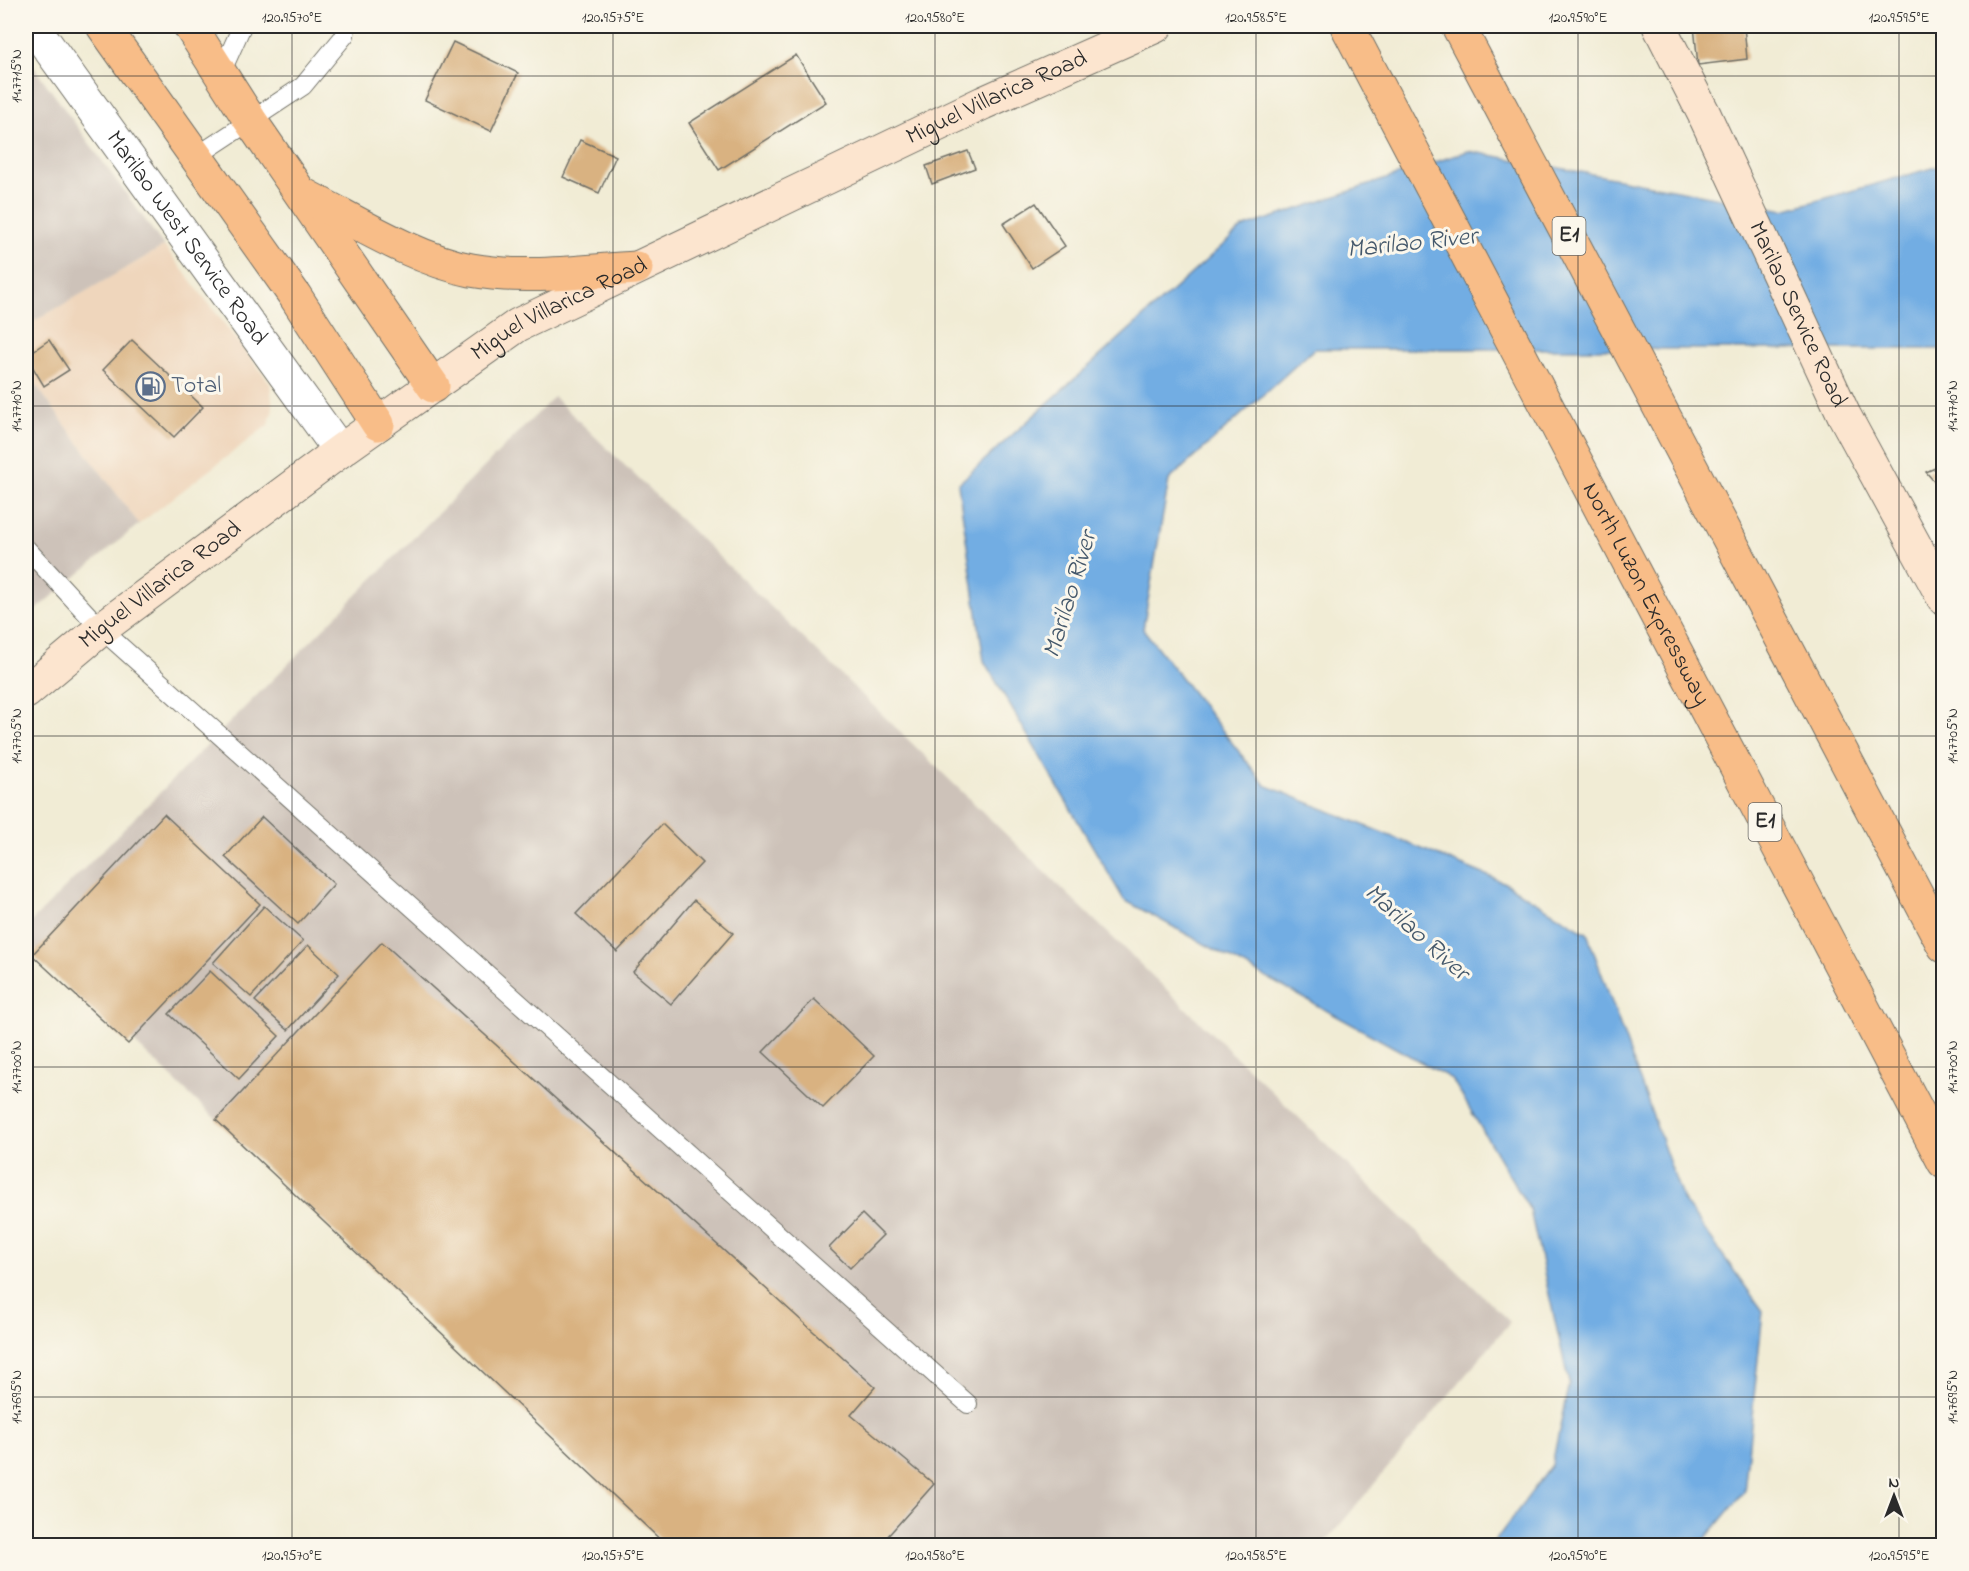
<svg xmlns="http://www.w3.org/2000/svg" width="1969" height="1571" font-family="'Indie Flower',sans-serif">
<style>
.built{fill:#efd6bc}
.industrial{fill:#cdc2b9}
.water{fill:#72ade3;stroke:#4e6c87;stroke-width:1.5}
.building{fill:#d9b281}
.lines{fill:none;stroke-linecap:round;stroke-linejoin:round}
.lane-casing{stroke:#706f66;stroke-width:20}
.street-casing{stroke:#706f66;stroke-width:35}
.secondary-casing{stroke:#706f66;stroke-width:35}
.highway-casing{stroke:#706f66;stroke-width:35}
.lane{stroke:#fff;stroke-width:18}
.street{stroke:#fff;stroke-width:33}
.secondary{stroke:#fce5cf;stroke-width:33}
.highway{stroke:#f8bd88;stroke-width:33}
.ticks{fill:none;stroke:#2b2b2b;stroke-width:1.5;stroke-opacity:0.45}
.labels{text-anchor:middle;dominant-baseline:central;stroke-width:6;stroke-linejoin:round;paint-order:stroke}
.shield{fill:#fbf7ec;stroke:#696865;stroke-width:1.5}
.shield-label{font-size:22px;font-weight:bold;fill:#2b2b2b}
.street-label{font-size:24px;fill:#2b2b2b;stroke:#fbf7ec}
.service-label{font-size:24px;fill:#4e5e75;stroke:#fbf7ec;text-anchor:start}
.water-label{font-size:26px;font-style:italic;fill:#44586b;stroke:#fbf7ec}
.neatline{fill:none;stroke:#2b2b2b;stroke-width:2}
.ticks-label{font-size:15px;text-anchor:middle;fill:#2b2b2b}
</style>
<rect width="100%" height="100%" fill="#fbf7ec"/>
<filter id="ink" filterUnits="userSpaceOnUse"><feTurbulence type="fractalNoise" baseFrequency=".0167" numOctaves="2"/><feDisplacementMap in="SourceGraphic" scale="12" xChannelSelector="R" yChannelSelector="G"/><feConvolveMatrix kernelMatrix="1 2 1 2 8 2 1 2 1" color-interpolation-filters="sRGB"/></filter>
<filter id="wash" filterUnits="userSpaceOnUse"><feTurbulence type="fractalNoise" baseFrequency=".008" numOctaves="4" result="noise"/><feDisplacementMap in="SourceGraphic" scale="24" xChannelSelector="R" yChannelSelector="G"/><feGaussianBlur stdDeviation="1.35" result="paint"/><feColorMatrix in="noise" values="0 0 0 0 0 0 0 0 0 0 0 0 0 0 0 0 0 1.4 0 .05"/><feComposite in="paint" operator="in"/></filter>
<g filter="url(#wash)">
<rect width="100%" height="100%" fill="#f1ecd5"/>
<!-- built -->
<path class="built" d="M164,246L270,383L273,409L268,425L139,524L26,372V326Z"/>
<!-- industrial -->
<path class="industrial" d="M26,56L164,246L26,326Z
M26,372L139,524L30,615L26,610Z
M554,397L1510,1322L1323,1545H667L26,940V927Z"/>
<!-- water -->
<path class="water" d="M1468,151L1784,210L1943,165V349H1314L1169,480L1143,629L1265,785L1503,882L1587,933L1683,1200L1763,1311L1744,1492L1700,1545H1492L1552,1465L1569,1383L1530,1210L1452,1079L1124,900L984,661L958,484L1242,228Z"/>
<g id="blocks">
<!-- building -->
<path class="building" d="M1694,26H1744L1747,59L1698,65Z
M453,42L518,73L491,131L425,100Z
M796,55L826,102L719,170L689,123Z
M580,140L616,156L599,193L563,177Z
M968,151L975,168L932,184L926,166Z
M1036,203L1065,246L1032,268L1003,224Z
M49,340L69,370L44,386L26,356Z
M132,340L203,407L174,437L103,370Z
M1944,464V493L1926,472Z
M164,814L260,904L128,1044L32,955Z
M262,817L334,884L298,924L225,857Z
M662,824L702,863L617,952L576,914Z
M694,900L733,933L671,1004L633,972Z
M264,906L303,941L251,997L213,963Z
M382,942L875,1387L851,1415L934,1484L879,1546H667L216,1120Z
M308,945L339,974L288,1030L255,1001Z
M210,971L279,1036L239,1079L169,1014Z
M814,999L874,1056L823,1108L763,1052Z
M862,1214L883,1235L850,1268L829,1248Z"/>
</g>
</g>
<g filter="url(#ink)">
<use href="#blocks" fill-opacity="0" stroke="#706f66" stroke-width="1.5"/>
<g class="lines">
<defs>
<path id="lane" d="M221,73L242,26
M194,158L303,86L345,35L346,26
M26,548L101,629L968,1404"/>
<g id="street">
<path id="s1" d="M33,26L340,451"/>
</g>
<g id="secondary">
<path id="s2" d="M1659,26L1704,114L1844,415L1944,599"/>
<path id="s3" d="M26,692L101,629L340,451L518,325L983,103L1156,26"/>
</g>
<g id="highway">
<path d="M103,26L295,296L378,424"/>
<path d="M190,26L250,120L433,386"/>
<path id="s4" d="M1347,26L1944,1162"/>
<path d="M1458,26L1944,946"/>
<path d="M304,195C355,221 414,259 471,270C524,280 583,271 636,268"/>
</g>
</defs>
<!-- lane casing -->
<use href="#lane" class="lane-casing"/>
<!-- street casing -->
<use href="#street" class="street-casing"/>
<!-- secondary casing -->
<use href="#secondary" class="secondary-casing"/>
<!-- highway casing -->
<use href="#highway" class="highway-casing"/>
<!-- lane -->
<use href="#lane" class="lane"/>
<!-- street -->
<use href="#street" class="street"/>
<!-- secondary -->
<use href="#secondary" class="secondary"/>
<!-- highway -->
<use href="#highway" class="highway"/>
</g>
</g>
<!-- ticks -->
<path class="ticks" d="M292,26V1546M613,26V1546M935,26V1546M1256,26V1546M1578,26V1546M1899,26V1546M26,76H1944M26,406H1944M26,736H1944M26,1067H1944M26,1397H1944"/>
<!-- icons -->
<defs>
<symbol id="fuel-ring" viewBox="-11 -11 22 22"><circle r="9.5" fill="#fbf7ec" stroke="#5c6f8a" stroke-width="1.5"/><path d="M-5.5-6h7V0h2V4h1.3V-2.5L3-4.5l.8-.8L6-3V5H2.5V1h-1V6h-7ZM-4.2-4.7v3.2H.2V-4.7Z" fill="#5c6f8a"/></symbol>
</defs>
<g fill-rule="evenodd">
<use href="#fuel-ring" x="134" y="370" width="33" height="33"/>
</g>
<g class="labels">
<!-- shield labels -->
<g class="shield">
<rect x="1552.5" y="217" width="33" height="38" rx="4.5"/>
<rect x="1748.5" y="803" width="33" height="38" rx="4.5"/>
</g>
<g class="shield-label">
<text x="1569" y="236">E1</text>
<text x="1765" y="822">E1</text>
</g>
<!-- street labels -->
<g class="street-label">
<text stroke="none"><textPath href="#s3" startOffset="1144">Miguel Villarica Road</textPath></text>
<text stroke="none"><textPath href="#s1" startOffset="262">Marilao West Service Road</textPath></text>
<text stroke="none"><textPath href="#s3" startOffset="658">Miguel Villarica Road</textPath></text>
<text stroke="none"><textPath href="#s2" startOffset="320">Marilao Service Road</textPath></text>
<text stroke="none"><textPath href="#s3" startOffset="172">Miguel Villarica Road</textPath></text>
<text stroke="none"><textPath href="#s4" startOffset="642">North Luzon Expressway</textPath></text>
</g>
<!-- service labels -->
<g class="service-label">
<text x="171" y="386">Total</text>
</g>
<!-- water labels -->
<g class="water-label">
<text transform="translate(1412 244) rotate(-6)">Marilao River</text>
<text transform="translate(1071 595) rotate(-73)">Marilao River</text>
<text transform="translate(1416 933) rotate(42)">Marilao River</text>
</g>
</g>
<!-- margin -->
<rect width="1969" height="1571" fill="none" stroke="#fbf7ec" stroke-width="66"/>
<!-- north arrow -->
<g transform="translate(1894 1496)" stroke="#fbf7ec" stroke-width="4.5" paint-order="stroke">
<path d="M0-4.5L10 22L0 15L-10 22Z" fill="#2b2b2b"/>
<text y="-9" font-size="16" font-weight="bold" text-anchor="middle" fill="#2b2b2b">N</text>
</g>
<rect x="33" y="33" width="1903" height="1505" class="neatline"/>
<g class="ticks-label">
<text x="292" y="22">120.9570°E</text>
<text x="613" y="22">120.9575°E</text>
<text x="935" y="22">120.9580°E</text>
<text x="1256" y="22">120.9585°E</text>
<text x="1578" y="22">120.9590°E</text>
<text x="1899" y="22">120.9595°E</text>
<text transform="translate(16 76) rotate(-90)" y="5">14.7715°N</text>
<text transform="translate(16 406) rotate(-90)" y="5">14.7710°N</text>
<text transform="translate(1952 406) rotate(-90)" y="5">14.7710°N</text>
<text transform="translate(16 736) rotate(-90)" y="5">14.7705°N</text>
<text transform="translate(1952 736) rotate(-90)" y="5">14.7705°N</text>
<text transform="translate(16 1067) rotate(-90)" y="5">14.7700°N</text>
<text transform="translate(1952 1067) rotate(-90)" y="5">14.7700°N</text>
<text transform="translate(16 1397) rotate(-90)" y="5">14.7695°N</text>
<text transform="translate(1952 1397) rotate(-90)" y="5">14.7695°N</text>
<text x="292" y="1560">120.9570°E</text>
<text x="613" y="1560">120.9575°E</text>
<text x="935" y="1560">120.9580°E</text>
<text x="1256" y="1560">120.9585°E</text>
<text x="1578" y="1560">120.9590°E</text>
<text x="1899" y="1560">120.9595°E</text>
</g>
</svg>
